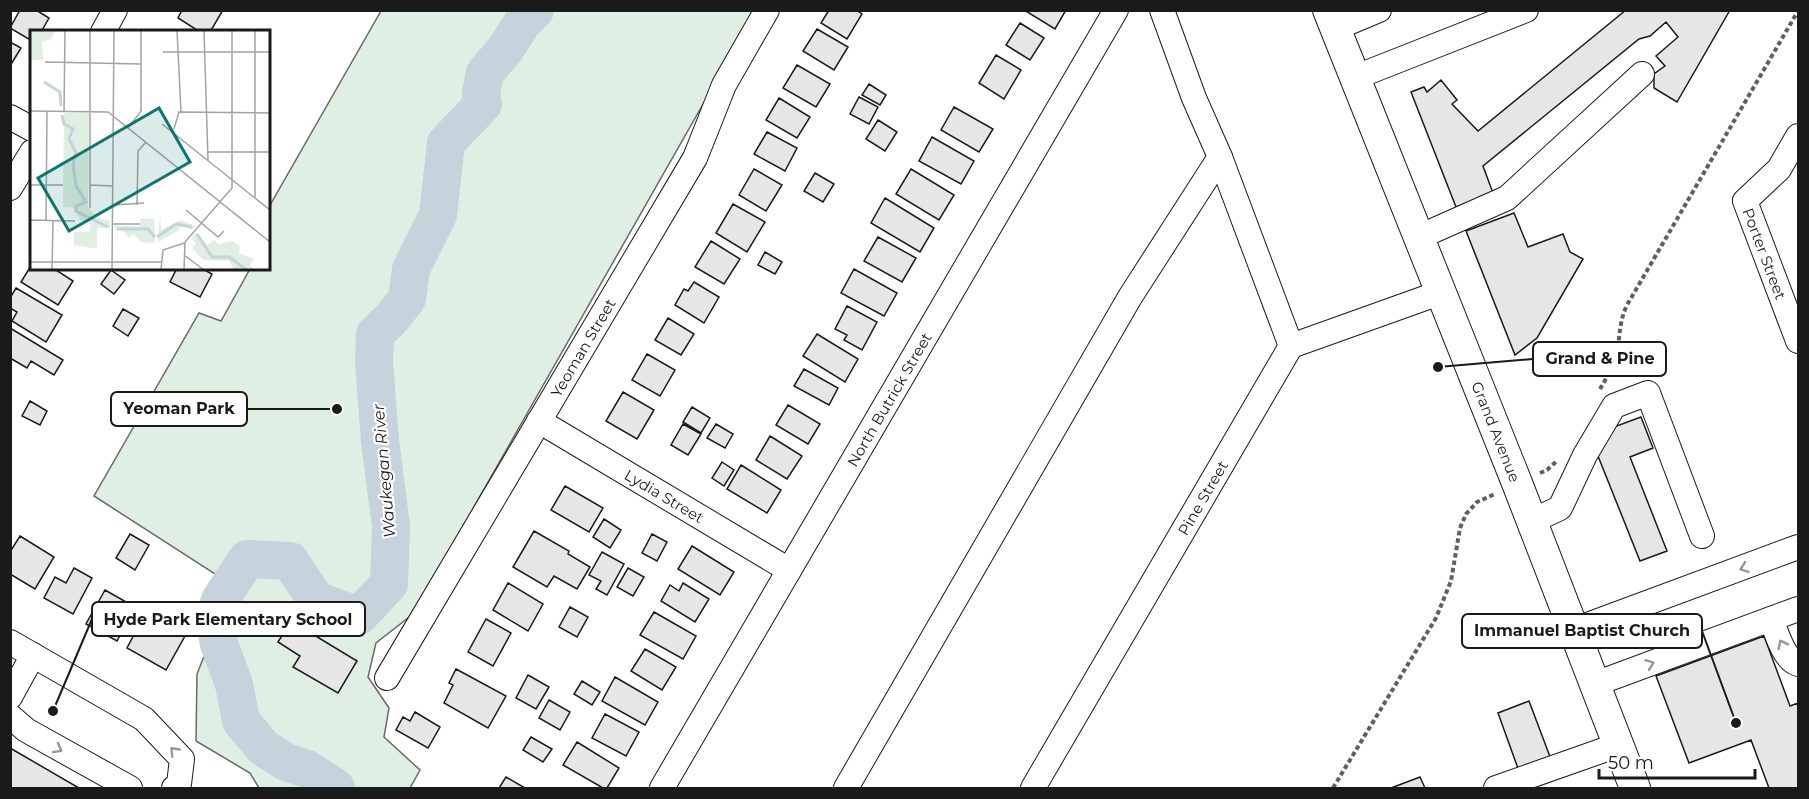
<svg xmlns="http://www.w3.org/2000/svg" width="1809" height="799" font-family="Montserrat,sans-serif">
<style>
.green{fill:#e0efe3;stroke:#6a6a6a;stroke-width:1.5}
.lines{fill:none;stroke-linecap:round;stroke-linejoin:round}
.river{stroke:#c6d2dc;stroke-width:38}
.building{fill:#e6e6e6;stroke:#1a1a1a;stroke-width:1.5}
.minor-casing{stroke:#1a1a1a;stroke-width:26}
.major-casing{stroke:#1a1a1a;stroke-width:32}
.path{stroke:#5f5f5f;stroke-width:4;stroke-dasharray:4.5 3;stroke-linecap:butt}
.minor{stroke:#fff;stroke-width:24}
.major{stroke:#fff;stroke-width:30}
.oneway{stroke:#989898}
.labels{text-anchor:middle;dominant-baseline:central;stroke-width:4.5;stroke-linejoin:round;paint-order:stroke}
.street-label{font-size:15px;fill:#1a1a1a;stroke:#fff}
.water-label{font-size:16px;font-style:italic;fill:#1a1a1a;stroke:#fff}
.inset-river{fill:none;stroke:#c6d2dc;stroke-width:3}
.inset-road{fill:none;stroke:#a3a3a3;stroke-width:1.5}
.view{fill:#0f766e;fill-opacity:0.15;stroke:#0f766e;stroke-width:3}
.inset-edge{fill:none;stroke:#1a1a1a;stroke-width:3}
.leader{fill:none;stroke:#1a1a1a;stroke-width:2}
.callout-dot{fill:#1a1a1a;stroke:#fff;stroke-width:2}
.callout{fill:#fff;stroke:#1a1a1a;stroke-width:2}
.callout-label{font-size:16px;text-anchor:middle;font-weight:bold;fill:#1a1a1a}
</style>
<rect width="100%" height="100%" fill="#fff"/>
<!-- green -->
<path class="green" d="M381,11H756L413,614L376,643L368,677L389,708L384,737L420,770L410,788H259L250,773L196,741L197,674L211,639L207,623L223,579L94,496L199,313L221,321L250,269L268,268L269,207Z"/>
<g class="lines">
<!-- river -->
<path class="river" d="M336,788L307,769L286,762L264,748L241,721L234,684L219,644L214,617L220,600L247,559L290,561L316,600L359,616L389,584L391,526L380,441L374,362L375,334L391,319L407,299L411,269L438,215L446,143L483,104L481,93L485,73L504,51L523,22L535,10"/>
</g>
<!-- building -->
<path class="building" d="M20,10H36L49,18L41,32H32V41L10,28Z
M182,10H223L210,32H200L178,18Z
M829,10H856L862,14L847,39L821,23Z
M1024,10H1066L1055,29Z
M1626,10H1730L1677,102L1654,88V74L1665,66L1656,56L1678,37L1666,22L1650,36L1639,39L1483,166L1493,193L1456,207L1411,92L1424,87L1427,92L1441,80L1457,100L1452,104L1478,131Z
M1020,23L1044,38L1030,60L1006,45Z
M817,29L848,47L834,70L803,51Z
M10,42L21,48L10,66Z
M996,55L1021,70L1004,99L979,83Z
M797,65L830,84L816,107L783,88Z
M869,84L886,95L880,105L862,95Z
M859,97L878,107L869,124L850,114Z
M779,98L810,117L797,138L766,120Z
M954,107L993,129L979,152L941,130Z
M878,120L897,132L885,151L866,139Z
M767,132L797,148L785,171L754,154Z
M932,137L974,161L961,184L919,161Z
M754,169L782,185L766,211L739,195Z
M911,169L954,195L939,220L896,194Z
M815,173L834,184L823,202L804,191Z
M885,198L934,228L920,252L871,223Z
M733,204L765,222L747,252L716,233Z
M1514,213L1528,247L1563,234L1570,252L1583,259L1537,338L1515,355L1466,231Z
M878,237L916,258L902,282L864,261Z
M711,241L740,259L724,284L695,267Z
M765,252L782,262L775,274L758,265Z
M32,264V268H53L73,281L58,305L21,282Z
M177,268H201L212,274L200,297L170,282Z
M854,269L897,293L884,316L841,293Z
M111,270L125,280L114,294L101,284Z
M694,282L719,297L704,323L675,305L684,289L688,291Z
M16,288L62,315L46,342L12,321L17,312L10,308V298Z
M847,306L877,322L862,350L844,340L847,335L835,329Z
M123,309L139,318L128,336L113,326Z
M668,318L694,334L681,355L655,340Z
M10,328L63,360L54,375L31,361L27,368L10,358Z
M817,334L858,359L845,382L803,356Z
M647,354L675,370L660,396L632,380Z
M804,369L838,388L829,405L794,386Z
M623,392L654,410L637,439L606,421Z
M30,401L47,411L40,425L22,416Z
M788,405L820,424L808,444L776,425Z
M692,407L710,418L701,433L683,422Z
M1641,417L1653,448L1630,457L1667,551L1640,561L1594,446L1603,431Z
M683,424L701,434L688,455L671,445Z
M716,424L733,434L725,448L707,438Z
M770,436L802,456L787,479L756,460Z
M722,462L734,470L724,486L712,478Z
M741,465L781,490L767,513L727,489Z
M565,486L603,508L589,532L551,510Z
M604,519L621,530L610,548L593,537Z
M534,531L569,551L568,554L590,567L577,589L554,576L547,587L513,567Z
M130,534L149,545L135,570L116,558Z
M652,534L667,542L657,561L642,553Z
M20,536L54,557L35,589L10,574V552Z
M692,546L734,572L720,595L678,569Z
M602,552L624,564L607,595L596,589L601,581L589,575Z
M74,568L92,578L73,614L44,598L55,577L66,583Z
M628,568L644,577L633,596L617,587Z
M508,583L543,604L528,631L493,610Z
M683,583L709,599L695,622L661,601L670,585L679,591Z
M105,590L135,607L117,641L86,624Z
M570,607L588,617L577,637L559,627Z
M654,612L696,636L683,659L640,635Z
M145,614L185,636L166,670L127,648Z
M486,619L511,633L493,666L468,652Z
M291,621L357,661L338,693L293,667L300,656L278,642Z
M1764,636L1790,706L1798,703V788H1769L1751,740L1689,763L1656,676Z
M645,649L676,667L662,690L631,671Z
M456,669L506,696L488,728L444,703L453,685L449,683Z
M528,675L549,687L536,709L516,698Z
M615,677L658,702L645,725L602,701Z
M582,681L600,692L592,705L574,694Z
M549,700L570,712L560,730L539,718Z
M1529,701L1552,762L1520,774L1498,713Z
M415,712L440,727L428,748L396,730L403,717L410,721Z
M605,714L639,732L626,756L592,738Z
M531,737L552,749L543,762L523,750Z
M577,742L619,768L607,788H603L563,765Z
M10,748L79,788H10Z
M506,777L525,788H499Z
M1420,777L1425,788H1391Z"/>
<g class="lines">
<defs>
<g id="minor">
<path d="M1162,10L1194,98L1220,157L1291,346"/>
<path d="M1336,28L1379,10"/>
<path d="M103,32L115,10"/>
<path d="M1356,77L1526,10"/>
<path d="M10,117L32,129"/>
<path id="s1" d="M1798,136L1779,169L1745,201L1798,341"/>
<path d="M10,188L32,152"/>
<path d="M1419,237L1507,198L1642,74"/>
<path id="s2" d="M539,421L789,570"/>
<path d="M1532,521L1560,508L1585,455L1614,406L1648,393L1702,536"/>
<path d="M1771,619C1777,633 1783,659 1798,664"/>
<path d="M1574,630L1798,547"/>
<path d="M10,642L144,719L182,759L179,784L174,788"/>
<path id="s3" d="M387,678L695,158L724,85L767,10"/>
<path d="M1595,684L1798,609"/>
<path d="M10,697L33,655"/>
<path d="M10,716L26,730L130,788"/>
<path id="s4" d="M662,788L1116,10"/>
<path d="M846,788L1130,297L1220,157"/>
<path id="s5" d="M1033,788L1291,346L1442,292"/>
<path d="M1496,788L1618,745"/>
</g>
<g id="major">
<path id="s6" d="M1328,10L1517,483L1635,788"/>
</g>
</defs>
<!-- minor casing -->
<use href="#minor" class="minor-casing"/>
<!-- major casing -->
<use href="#major" class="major-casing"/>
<!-- path -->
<path class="path" d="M1600,389C1606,378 1615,366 1617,353C1620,336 1619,322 1627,305L1798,11
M1540,473L1547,470L1558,460
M1333,788L1436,618L1451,581L1460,528L1466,514L1477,502L1495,494"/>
<!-- minor -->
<use href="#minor" class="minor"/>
<!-- major -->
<use href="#major" class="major"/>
</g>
<!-- one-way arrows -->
<defs><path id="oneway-chevron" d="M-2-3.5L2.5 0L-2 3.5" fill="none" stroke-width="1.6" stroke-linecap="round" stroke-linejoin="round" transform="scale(1.5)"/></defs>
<g class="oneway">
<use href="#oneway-chevron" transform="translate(1744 568) rotate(160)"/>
<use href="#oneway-chevron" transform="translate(1782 644) rotate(-116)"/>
<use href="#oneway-chevron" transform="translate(1650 664) rotate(-20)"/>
<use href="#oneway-chevron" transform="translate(58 749) rotate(29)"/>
<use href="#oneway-chevron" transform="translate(174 751) rotate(-134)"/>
</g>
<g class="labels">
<!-- street labels -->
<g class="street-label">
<text stroke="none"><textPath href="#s1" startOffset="141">Porter Street</textPath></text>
<text stroke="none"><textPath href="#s3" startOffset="384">Yeoman Street</textPath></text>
<text stroke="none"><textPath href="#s4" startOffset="450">North Butrick Street</textPath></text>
<text stroke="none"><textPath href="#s6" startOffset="454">Grand Avenue</textPath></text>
<text stroke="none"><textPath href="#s2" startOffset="146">Lydia Street</textPath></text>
<text stroke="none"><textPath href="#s5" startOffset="336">Pine Street</textPath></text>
</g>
<!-- water labels -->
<g class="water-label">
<text transform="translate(384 471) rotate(-95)">Waukegan River</text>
</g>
</g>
<!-- overview -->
<g transform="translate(30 30)">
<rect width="240" height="240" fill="#fff"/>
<path d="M0,0H26L21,9L12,12L13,30H0ZM34,83H59L58,177L66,187L80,191V198H67V219L44,215V202H59L60,195L65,196L50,190L45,178L33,177ZM130,184L131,200L151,190L166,196L162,200L151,195L148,201L128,212ZM111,188L124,189L125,213L112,212L103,204L99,208L92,200H85V196H110ZM166,203L177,215L184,210L189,214L202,211L210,216L209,223L224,229L220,235L225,240H204L199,231L173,230L162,218L166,213L161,209Z" fill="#e0efe3"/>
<path class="inset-river" d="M14,52L30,62L31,76M32,85L34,94L43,99L39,109L46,123L43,134L46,156L56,172L46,176V181L78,197M87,199H118L125,207M167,204L182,227H199L217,240M127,207L146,194L162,197"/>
<path class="inset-road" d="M147,0L151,82M174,0L178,130M133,22H240M15,32L111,34M0,81L78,82L240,212M34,81L35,0M132,94L240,180M98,98L111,81V0M144,99L149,82L240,83M178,122H240M0,155H33M60,155L83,156M225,168V0M83,175L114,173M107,175L108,121L116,112M60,178V0M156,180L188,207L194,201M0,190L45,191M16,190L17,81M83,194H110M154,225L174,240M0,232H131M0,239V190M22,240L23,191M82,240L84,0M131,240L133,220L154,213M154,240L155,212L202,158V0"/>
<path class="view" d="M129,78L160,132L39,201L8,148Z"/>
<rect width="240" height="240" class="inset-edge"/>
</g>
<!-- callouts -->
<path class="leader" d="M1438 367L1533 359M337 409L247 409M53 711L92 619M1736 723L1702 631"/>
<g class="callout-dot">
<circle cx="1438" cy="367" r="6"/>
<circle cx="337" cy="409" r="6"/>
<circle cx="53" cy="711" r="6"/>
<circle cx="1736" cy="723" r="6"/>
</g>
<g class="callout">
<rect x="1533" y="342" width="133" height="34" rx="6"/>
<rect x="111" y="392" width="136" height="34" rx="6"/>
<rect x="92" y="602" width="273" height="34" rx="6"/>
<rect x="1462" y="614" width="240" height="34" rx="6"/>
</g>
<g class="callout-label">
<text x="1600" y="364">Grand &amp; Pine</text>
<text x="179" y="414">Yeoman Park</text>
<text x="228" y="625">Hyde Park Elementary School</text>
<text x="1582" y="636">Immanuel Baptist Church</text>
</g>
<!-- border -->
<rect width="1809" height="799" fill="none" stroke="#1a1a1a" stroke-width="24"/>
<!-- scale -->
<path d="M1599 769v9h156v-9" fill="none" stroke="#1a1a1a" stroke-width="3"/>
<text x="1608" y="769" font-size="18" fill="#1a1a1a" stroke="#ffffff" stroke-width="4.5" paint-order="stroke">50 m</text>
</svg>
